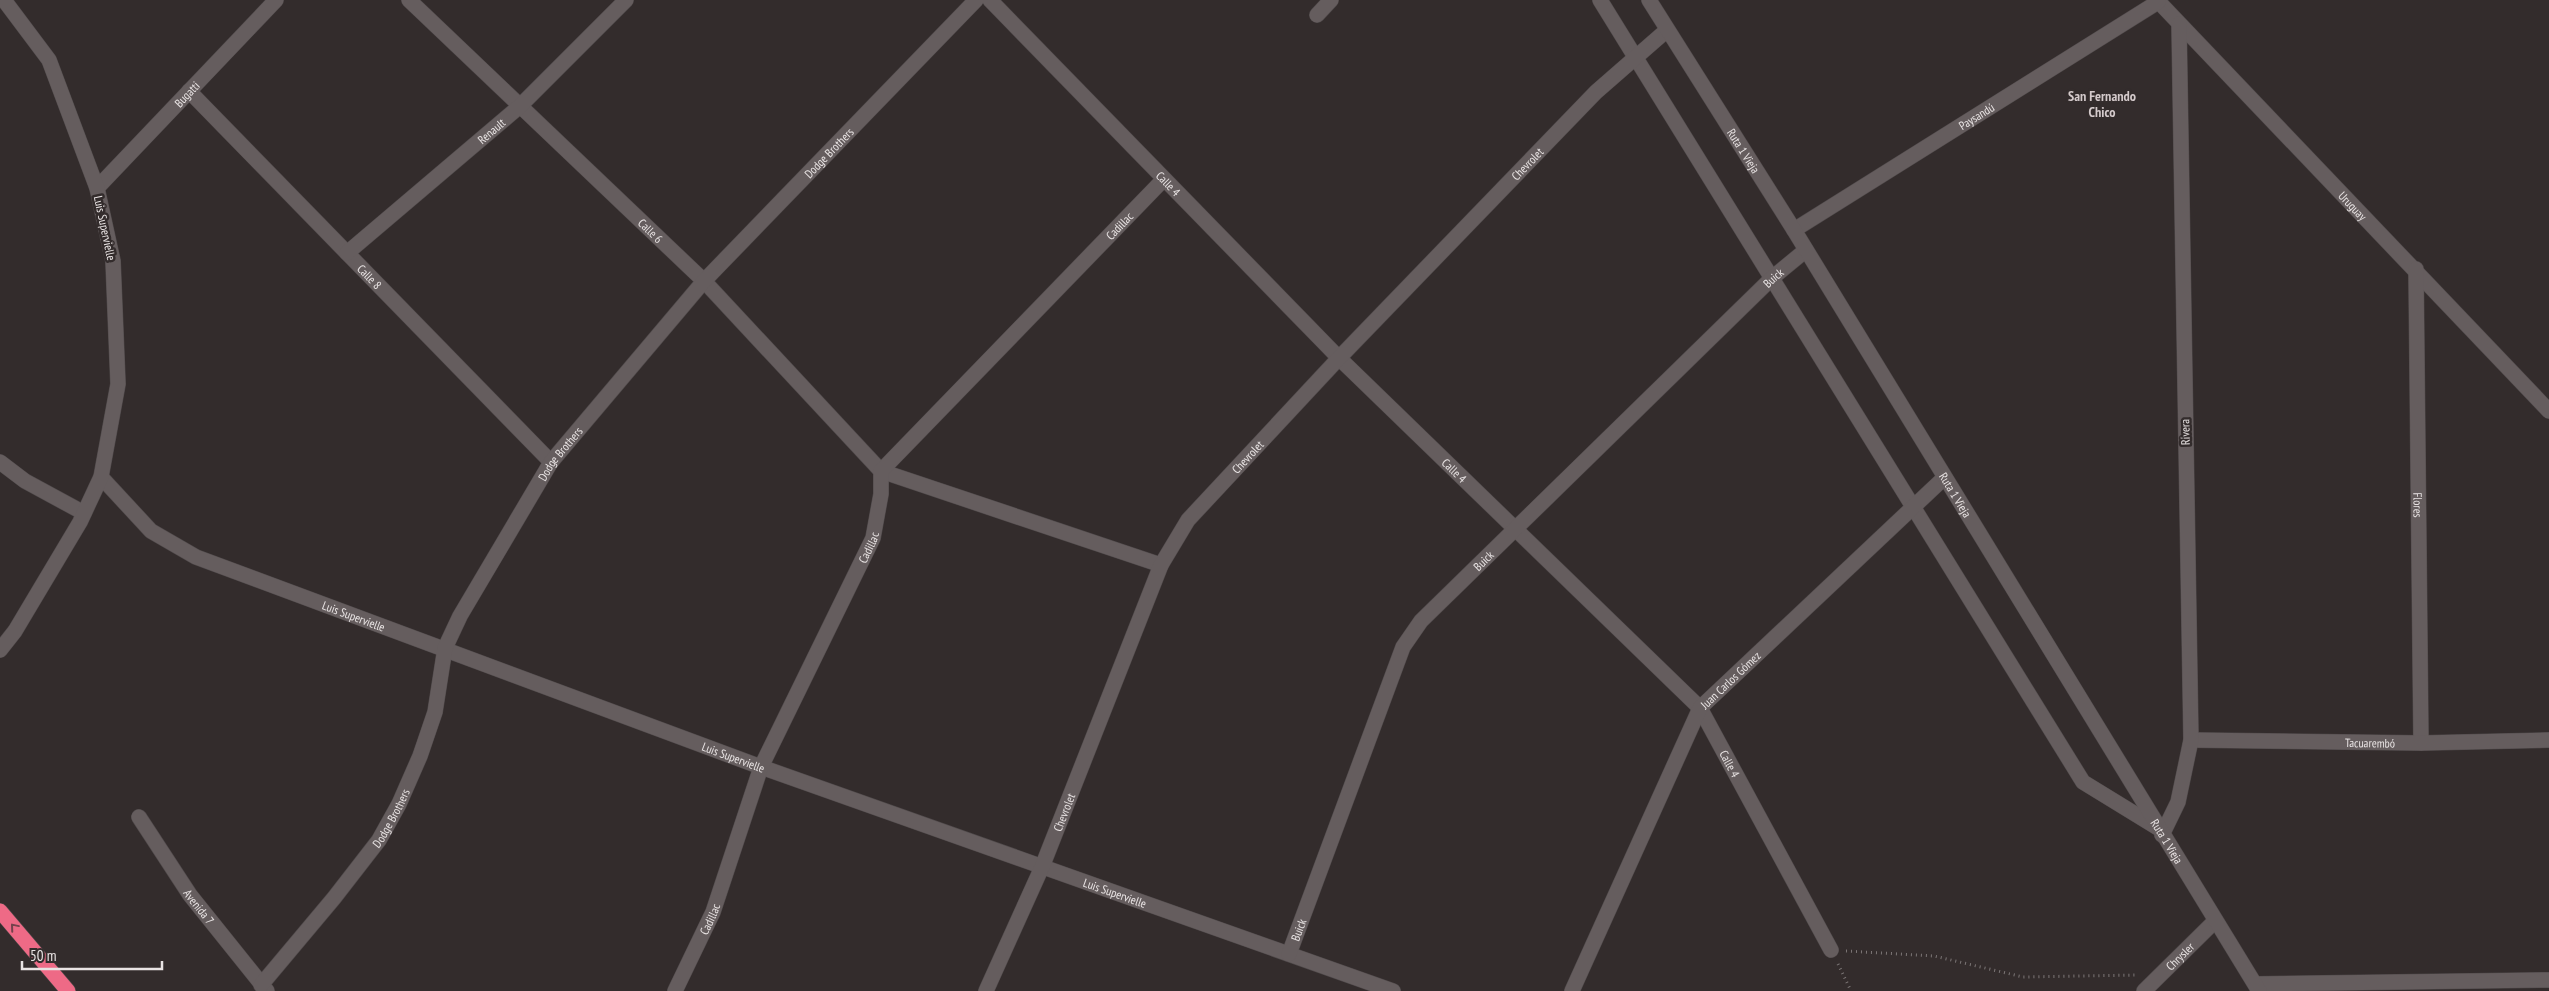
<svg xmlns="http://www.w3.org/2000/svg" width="2549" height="991" font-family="'PT Sans Narrow',sans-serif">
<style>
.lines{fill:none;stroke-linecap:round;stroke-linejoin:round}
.street-casing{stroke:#504a4b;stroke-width:16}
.secondary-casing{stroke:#504a4b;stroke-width:16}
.highway-casing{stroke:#504a4b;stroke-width:16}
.path{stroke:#7d7777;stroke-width:3;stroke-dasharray:1 4;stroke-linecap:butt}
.street{stroke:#655d5e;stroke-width:15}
.secondary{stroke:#655d5e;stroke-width:15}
.highway{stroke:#ee6a86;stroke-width:15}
.oneway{stroke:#74424c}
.labels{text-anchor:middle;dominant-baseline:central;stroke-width:5;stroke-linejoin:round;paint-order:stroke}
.street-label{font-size:12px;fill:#e9e4e4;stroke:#332c2c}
.neighbourhood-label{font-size:14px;font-weight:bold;fill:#d4cacb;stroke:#332c2c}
</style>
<rect width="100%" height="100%" fill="#332c2c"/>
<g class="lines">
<defs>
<g id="street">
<path id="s1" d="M409,0L704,281L881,471L1161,565"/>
<path id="s2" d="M990,0L1339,358L1700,708L1831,950"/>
<path d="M1600,0L2083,782L2158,828"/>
<path id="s3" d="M2157,0L2549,411"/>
<path d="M1317,15L1331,0"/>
<path id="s4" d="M189,91L551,462"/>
<path id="s5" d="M97,188L276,0"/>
<path id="s6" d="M1794,230L2158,2"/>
<path id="s7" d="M347,253L520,106L626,0"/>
<path id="s8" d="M2416,269L2421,743"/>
<path d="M0,462L25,481L84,513"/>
<path id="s9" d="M101,477L151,531L196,557L761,767L1393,991"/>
<path d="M0,650L15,631L80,522L101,477L118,384L113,261L97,188L49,60L4,0"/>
<path id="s10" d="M2191,740L2421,743L2549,740"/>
<path id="s11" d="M139,817L190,895L267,991"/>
<path d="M2162,835L2178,802L2191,740L2179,24"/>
<path id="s12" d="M1289,954L1403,647L1421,621L1772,278L1806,250"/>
<path d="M2255,984L2549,980"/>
<path id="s13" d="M261,985L334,898L379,840L399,804L420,756L435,712L445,648L460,616L551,462L704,281L976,0"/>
<path id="s14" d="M675,991L713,912L761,767L873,538L881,494V471L1164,179"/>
<path id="s15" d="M986,991L1042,867L1161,565L1188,520L1339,358L1596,92L1667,30"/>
<path id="s16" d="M1572,991L1700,708L1944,478"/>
<path id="s17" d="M2144,991L2215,921"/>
</g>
<g id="secondary">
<path id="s18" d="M1649,0L1794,230L2259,991"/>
</g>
<path id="highway" d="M0,911L68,991"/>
</defs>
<!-- street casing -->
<use href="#street" class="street-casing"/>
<!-- secondary casing -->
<use href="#secondary" class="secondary-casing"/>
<!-- highway casing -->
<use href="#highway" class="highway-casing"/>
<!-- path -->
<path class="path" d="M1846,951L1934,956L2023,977L2137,975
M1838,964L1851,991"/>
<!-- street -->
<use href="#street" class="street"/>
<!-- secondary -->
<use href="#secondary" class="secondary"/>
<!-- highway -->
<use href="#highway" class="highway"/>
</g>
<!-- one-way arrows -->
<defs><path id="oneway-chevron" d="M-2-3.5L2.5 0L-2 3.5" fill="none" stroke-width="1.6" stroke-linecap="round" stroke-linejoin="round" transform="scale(1.25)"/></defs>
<use class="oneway" href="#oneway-chevron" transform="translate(14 927) rotate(-130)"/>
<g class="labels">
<!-- street labels -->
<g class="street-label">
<text stroke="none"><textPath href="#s5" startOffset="130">Bugatti</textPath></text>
<text stroke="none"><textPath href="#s6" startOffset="215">Paysandú</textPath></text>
<text stroke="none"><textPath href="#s7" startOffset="189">Renault</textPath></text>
<text stroke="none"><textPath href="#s18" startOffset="178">Ruta 1 Vieja</textPath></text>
<text stroke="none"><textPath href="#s13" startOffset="1022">Dodge Brothers</textPath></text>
<text stroke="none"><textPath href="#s15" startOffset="1005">Chevrolet</textPath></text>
<text stroke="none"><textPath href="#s2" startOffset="256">Calle 4</textPath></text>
<text stroke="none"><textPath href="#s3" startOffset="284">Uruguay</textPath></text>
<text stroke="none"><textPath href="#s14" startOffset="905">Cadillac</textPath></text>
<text transform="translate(105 228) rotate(78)">Luis Supervielle</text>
<text stroke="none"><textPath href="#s1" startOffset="334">Calle 6</textPath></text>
<text stroke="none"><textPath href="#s12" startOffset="851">Buick</textPath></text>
<text stroke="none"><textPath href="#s4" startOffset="259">Calle 8</textPath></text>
<text transform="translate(2185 432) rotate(-91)">Rivera</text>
<text stroke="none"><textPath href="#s13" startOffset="618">Dodge Brothers</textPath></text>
<text stroke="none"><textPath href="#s15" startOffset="600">Chevrolet</textPath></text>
<text stroke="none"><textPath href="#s2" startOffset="661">Calle 4</textPath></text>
<text stroke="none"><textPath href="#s18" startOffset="582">Ruta 1 Vieja</textPath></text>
<text stroke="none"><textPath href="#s8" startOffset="236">Flores</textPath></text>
<text stroke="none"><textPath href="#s14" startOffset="485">Cadillac</textPath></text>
<text stroke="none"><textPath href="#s12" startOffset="446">Buick</textPath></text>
<text stroke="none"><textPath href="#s9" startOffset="294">Luis Supervielle</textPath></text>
<text stroke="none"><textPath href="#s16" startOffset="352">Juan Carlos Gómez</textPath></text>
<text stroke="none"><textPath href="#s10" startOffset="179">Tacuarembó</textPath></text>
<text stroke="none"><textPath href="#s9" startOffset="699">Luis Supervielle</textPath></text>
<text stroke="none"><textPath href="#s2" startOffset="1066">Calle 4</textPath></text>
<text stroke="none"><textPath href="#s15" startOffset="195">Chevrolet</textPath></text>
<text stroke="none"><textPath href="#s13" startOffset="212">Dodge Brothers</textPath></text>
<text stroke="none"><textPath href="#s18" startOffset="988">Ruta 1 Vieja</textPath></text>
<text stroke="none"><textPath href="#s9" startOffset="1104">Luis Supervielle</textPath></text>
<text stroke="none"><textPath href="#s11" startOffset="108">Avenida 7</textPath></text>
<text stroke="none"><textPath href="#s14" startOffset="80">Cadillac</textPath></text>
<text stroke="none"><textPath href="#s12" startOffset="26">Buick</textPath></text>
<text stroke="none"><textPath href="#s17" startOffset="50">Chrysler</textPath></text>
</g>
<!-- neighbourhood labels -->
<g class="neighbourhood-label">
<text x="2102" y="96">San Fernando<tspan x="2102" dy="16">Chico</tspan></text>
</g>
</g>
<!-- scale -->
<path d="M22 961v8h140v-8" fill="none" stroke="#e9e4e4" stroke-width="2.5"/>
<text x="30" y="961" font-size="15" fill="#e9e4e4" stroke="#332c2c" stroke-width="4" paint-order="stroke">50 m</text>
</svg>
